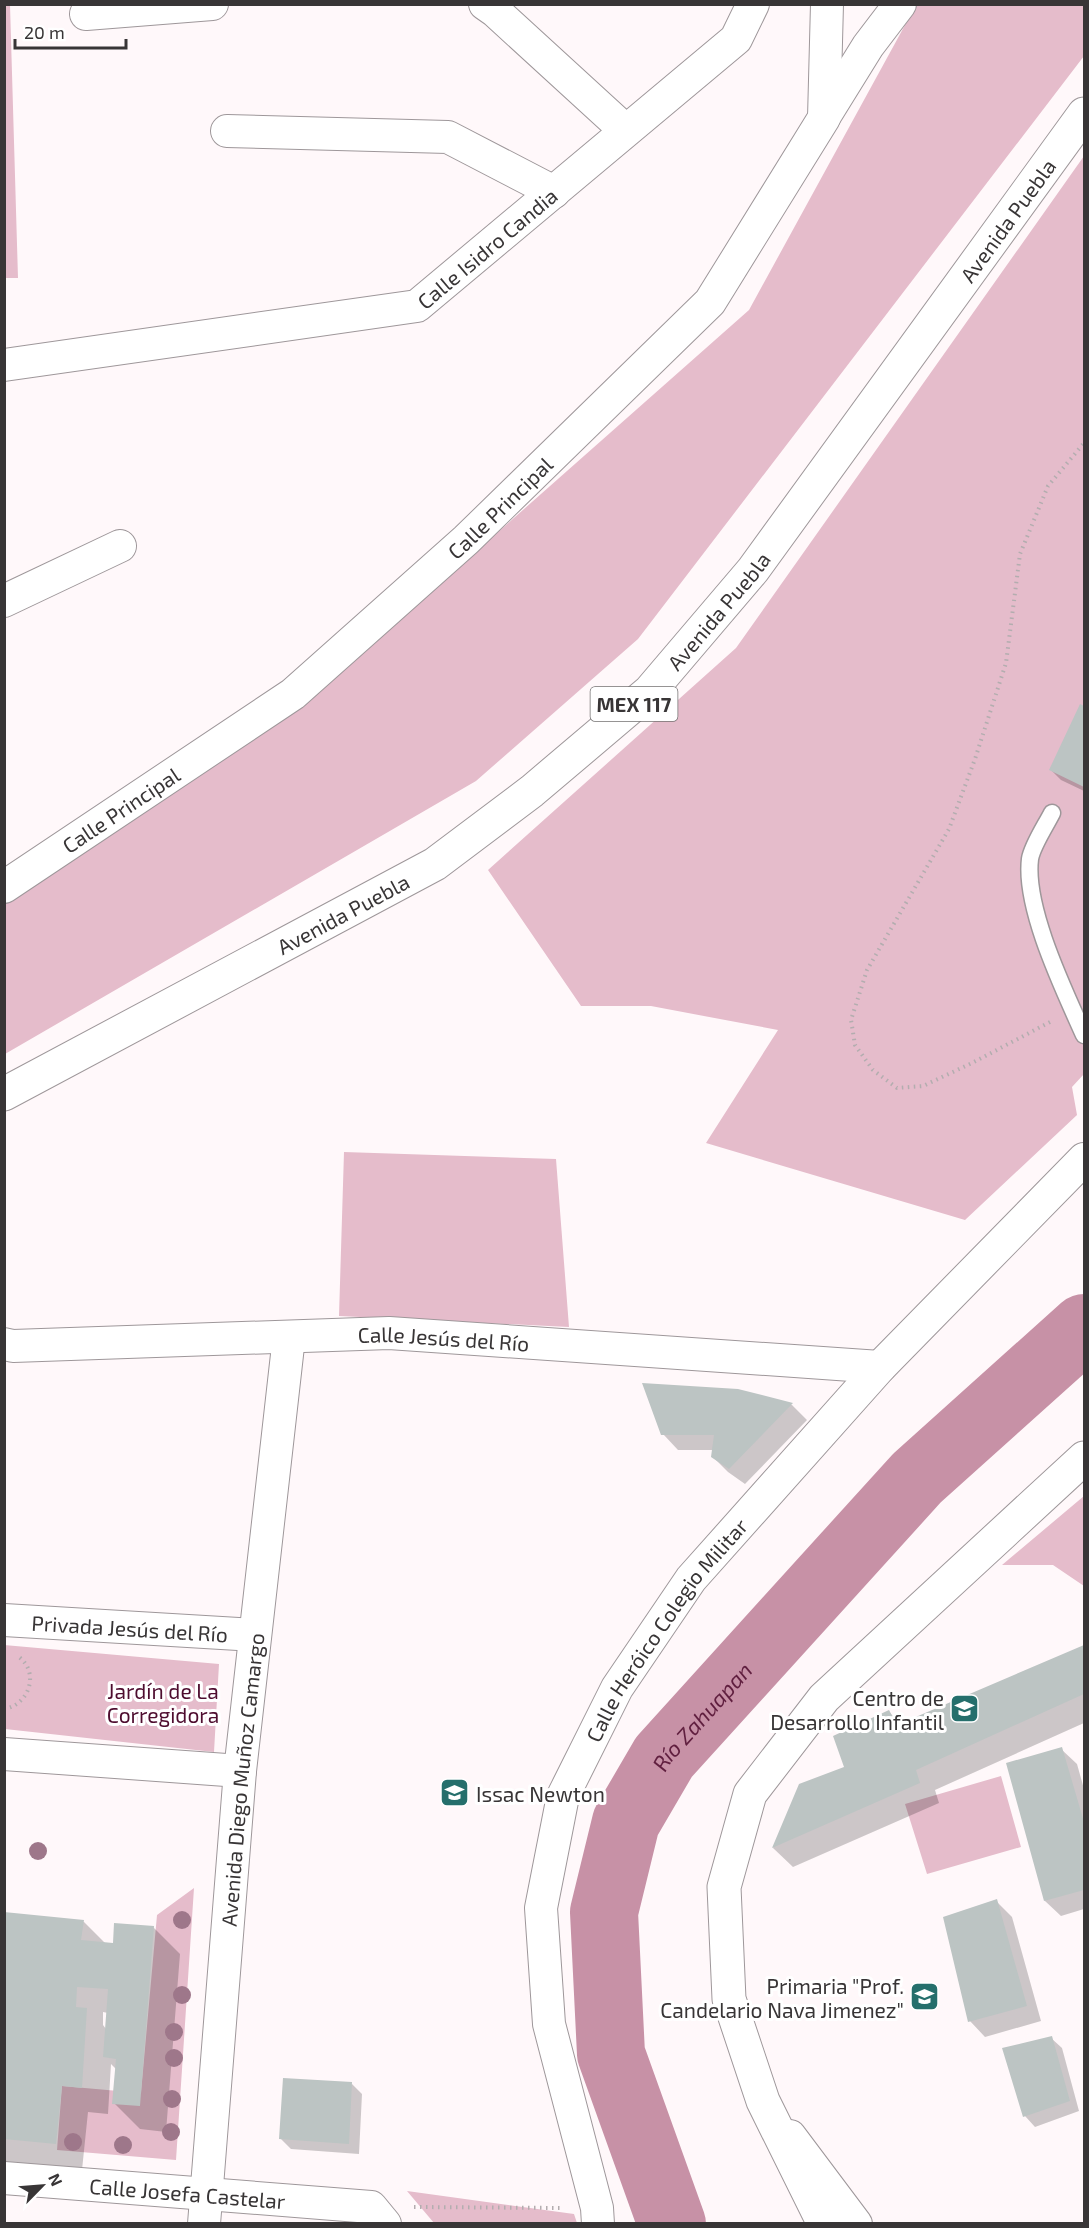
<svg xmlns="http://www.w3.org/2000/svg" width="1089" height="2228" font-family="'Exo 2',sans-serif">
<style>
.green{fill:#e5bccb}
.shadow{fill:#0003;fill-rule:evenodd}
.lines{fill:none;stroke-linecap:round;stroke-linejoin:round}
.river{stroke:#c791a6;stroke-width:68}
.building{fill:#bcc4c3}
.lane-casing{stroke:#9e979a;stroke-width:19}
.street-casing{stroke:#9e979a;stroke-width:34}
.secondary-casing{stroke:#9e979a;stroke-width:35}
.primary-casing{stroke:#9e979a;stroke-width:35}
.path{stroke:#b3adaf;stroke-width:4;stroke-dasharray:1.5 4.5;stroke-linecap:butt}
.lane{stroke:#fff;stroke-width:16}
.street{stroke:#fff;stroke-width:32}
.secondary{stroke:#fff;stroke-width:33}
.primary{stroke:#fff;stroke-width:33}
.tree{fill:#9e778a}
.labels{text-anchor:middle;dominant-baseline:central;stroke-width:6;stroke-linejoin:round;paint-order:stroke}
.shield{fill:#fff;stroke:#747272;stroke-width:1.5}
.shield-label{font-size:20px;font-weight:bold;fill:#383536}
.street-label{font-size:21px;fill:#383536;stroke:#fff}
.park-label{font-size:21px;fill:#4e0d2f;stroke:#fff}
.poi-label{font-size:21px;fill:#383536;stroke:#fff;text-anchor:end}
.water-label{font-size:22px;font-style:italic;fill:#601f3f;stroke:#fff}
</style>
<rect width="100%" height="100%" fill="#fff8fa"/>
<!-- green -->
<path class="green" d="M4,5H10L18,278H5Z
M916,5H1084V56L638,639L476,781L5,1054L4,904L307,701L749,310Z
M1084,156V1074L1072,1087L1077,1115L965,1220L706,1143L778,1030L651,1006H581L488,870L736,648Z
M344,1152L556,1159L569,1327L339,1316Z
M1084,1496V1586L1053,1565H1002Z
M4,1645L219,1664L214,1752L5,1729Z
M1001,1776L1021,1847L927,1874L905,1804Z
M194,1888L176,2160L57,2150L62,2086L141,2093L157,1915Z
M407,2191L574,2214L577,2223H434Z"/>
<!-- shadow -->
<path class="shadow" d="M1081,706L1084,708V791L1061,780L1051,770Z
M737,1390L792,1405L807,1420L745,1484L728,1472L712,1456L713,1450H678L663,1434Z
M1084,1647V1723L935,1790L939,1803L793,1867L773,1848L800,1786L846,1768L889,1712L902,1725Z
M1061,1749L1077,1764L1084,1789V1909L1061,1916L1045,1901Z
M996,1901L1012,1917L1041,2021L985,2037L970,2021Z
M4,1914L84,1922L106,1944L114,1945L153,1927L180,1954L166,2132L140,2129L114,2103L116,2069L111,2064L108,2114L88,2112L82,2170L4,2162ZM103,2012L108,2013L106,2029L103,2025Z
M1051,2038L1062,2048L1079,2111L1035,2127L1025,2116Z
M352,2084L362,2094L359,2154L291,2149L281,2139Z"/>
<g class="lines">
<!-- river -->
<path class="river" id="s1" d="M672,2224L611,2054L604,1912L626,1822L664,1757L917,1478L1084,1328"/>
</g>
<!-- building -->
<path class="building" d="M1080,704L1084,706V787L1049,770Z
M642,1383L738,1389L793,1403L729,1469L711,1457L714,1435H661Z
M1084,1645V1694L916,1770L920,1783L772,1848L799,1784L844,1767L833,1736L889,1710L897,1725Z
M1062,1747L1084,1822V1890L1044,1901L1006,1763Z
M997,1899L1027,2006L968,2022L943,1917Z
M4,1912L84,1920L81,1940L113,1943L114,1923L154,1926L140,2106L112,2104L116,2059L103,2057L108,1989L77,1987L76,2007L87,2008L82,2088L62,2086L56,2144L4,2139Z
M1052,2036L1070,2101L1023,2117L1002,2048Z
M283,2078L352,2082L349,2144L279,2139Z"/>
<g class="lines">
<defs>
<path id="lane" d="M1052,813C1046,825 1032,846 1030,859C1024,908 1064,990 1084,1035"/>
<g id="street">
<path d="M485,4L495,11L625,130"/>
<path d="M86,14L212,4"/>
<path d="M824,117L868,46L900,4"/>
<path d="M227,131L448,137L554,192"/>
<path id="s2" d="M4,365L417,306L736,39L753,4"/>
<path d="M4,601L120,546"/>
<path id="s3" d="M4,887L293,694L466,540L710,302L824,118L827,4"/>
<path id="s4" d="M4,1344L13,1346L389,1333L880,1367"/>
<path id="s5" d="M4,1620L255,1635"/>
<path d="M4,1754L240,1771"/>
<path d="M790,2136L856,2224"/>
<path id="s6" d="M4,2178L371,2207L385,2224"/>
<path id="s7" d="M204,2224L240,1771L289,1337"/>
<path id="s8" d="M598,2224L597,2208L549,2024L541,1908L563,1796L617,1688L691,1579L880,1367L1084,1159"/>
</g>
<path id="secondary" d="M824,2224L763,2101L729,1999L724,1887L750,1794L824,1698L1084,1458"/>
<g id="primary">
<path id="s9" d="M4,1094L435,864L532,791L650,691L753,570L1084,114"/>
</g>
</defs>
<!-- lane casing -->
<use href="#lane" class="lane-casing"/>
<!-- street casing -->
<use href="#street" class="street-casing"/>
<!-- secondary casing -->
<use href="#secondary" class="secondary-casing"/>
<!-- primary casing -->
<use href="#primary" class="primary-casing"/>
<!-- path -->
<path class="path" d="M1050,1022L972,1063L923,1086L897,1088L873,1070L855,1045L851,1020L867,970L949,829L975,759L1006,663L1020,554L1048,486L1084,443
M4,1709C29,1705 40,1673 19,1657
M414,2207L560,2208"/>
<!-- lane -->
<use href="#lane" class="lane"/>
<!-- street -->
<use href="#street" class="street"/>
<!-- secondary -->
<use href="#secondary" class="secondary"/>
<!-- primary -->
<use href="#primary" class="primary"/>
</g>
<!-- trees -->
<g class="tree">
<circle cx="38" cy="1851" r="9"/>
<circle cx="182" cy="1920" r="9"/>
<circle cx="182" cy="1995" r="9"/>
<circle cx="174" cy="2032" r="9"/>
<circle cx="174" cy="2058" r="9"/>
<circle cx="172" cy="2099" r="9"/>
<circle cx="171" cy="2132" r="9"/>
<circle cx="73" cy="2142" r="9"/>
<circle cx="123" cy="2145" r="9"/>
</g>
<!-- icons -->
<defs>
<symbol id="school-square" viewBox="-11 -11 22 22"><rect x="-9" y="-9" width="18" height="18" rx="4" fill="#256f6c" stroke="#fff"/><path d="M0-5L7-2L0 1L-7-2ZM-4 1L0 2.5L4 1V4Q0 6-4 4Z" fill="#fff"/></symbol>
</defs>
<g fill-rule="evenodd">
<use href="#school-square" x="948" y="1692" width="33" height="33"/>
<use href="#school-square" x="438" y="1776" width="33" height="33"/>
<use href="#school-square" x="908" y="1980" width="33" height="33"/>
</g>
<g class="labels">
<!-- shield labels -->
<rect class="shield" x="590.5" y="687" width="87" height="34" rx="4.5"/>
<g class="shield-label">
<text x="634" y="704">MEX 117</text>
</g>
<!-- street labels -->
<g class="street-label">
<text stroke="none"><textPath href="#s9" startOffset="1356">Avenida Puebla</textPath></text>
<text stroke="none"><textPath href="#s2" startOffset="508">Calle Isidro Candia</textPath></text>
<text stroke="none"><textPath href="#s3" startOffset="626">Calle Principal</textPath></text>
<text stroke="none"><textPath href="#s9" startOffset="870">Avenida Puebla</textPath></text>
<text stroke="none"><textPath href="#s3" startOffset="140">Calle Principal</textPath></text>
<text stroke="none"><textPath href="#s9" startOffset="384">Avenida Puebla</textPath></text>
<text stroke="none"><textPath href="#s4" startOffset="440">Calle Jesús del Río</textPath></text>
<text stroke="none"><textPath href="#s5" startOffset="126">Privada Jesús del Río</textPath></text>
<text stroke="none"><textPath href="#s8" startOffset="633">Calle Heróico Colegio Militar</textPath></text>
<text stroke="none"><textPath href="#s7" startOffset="446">Avenida Diego Muñoz Camargo</textPath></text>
<text stroke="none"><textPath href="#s6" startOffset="184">Calle Josefa Castelar</textPath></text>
</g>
<!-- park labels -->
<g class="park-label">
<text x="163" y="1690">Jardín de La<tspan x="163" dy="24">Corregidora</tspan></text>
</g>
<!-- poi labels -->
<g class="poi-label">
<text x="944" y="1697">Centro de<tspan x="944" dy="24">Desarrollo Infantil</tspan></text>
<text x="476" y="1793" text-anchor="start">Issac Newton</text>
<text x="904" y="1985">Primaria "Prof.<tspan x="904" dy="24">Candelario Nava Jimenez"</tspan></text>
</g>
<!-- water labels -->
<g class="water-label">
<text stroke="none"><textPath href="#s1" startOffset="546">Río Zahuapan</textPath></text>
</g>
</g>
<!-- border -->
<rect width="1089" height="2228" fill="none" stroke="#383536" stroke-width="12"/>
<!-- north arrow -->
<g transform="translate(42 2186) rotate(65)" stroke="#ffffff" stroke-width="4.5" paint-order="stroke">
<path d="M0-4.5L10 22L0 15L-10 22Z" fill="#383536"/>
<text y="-9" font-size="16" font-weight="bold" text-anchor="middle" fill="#383536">N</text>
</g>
<!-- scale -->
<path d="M15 39v9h111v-9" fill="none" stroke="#383536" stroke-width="3"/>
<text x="24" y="39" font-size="18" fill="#383536" stroke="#ffffff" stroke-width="4.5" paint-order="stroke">20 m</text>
</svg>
